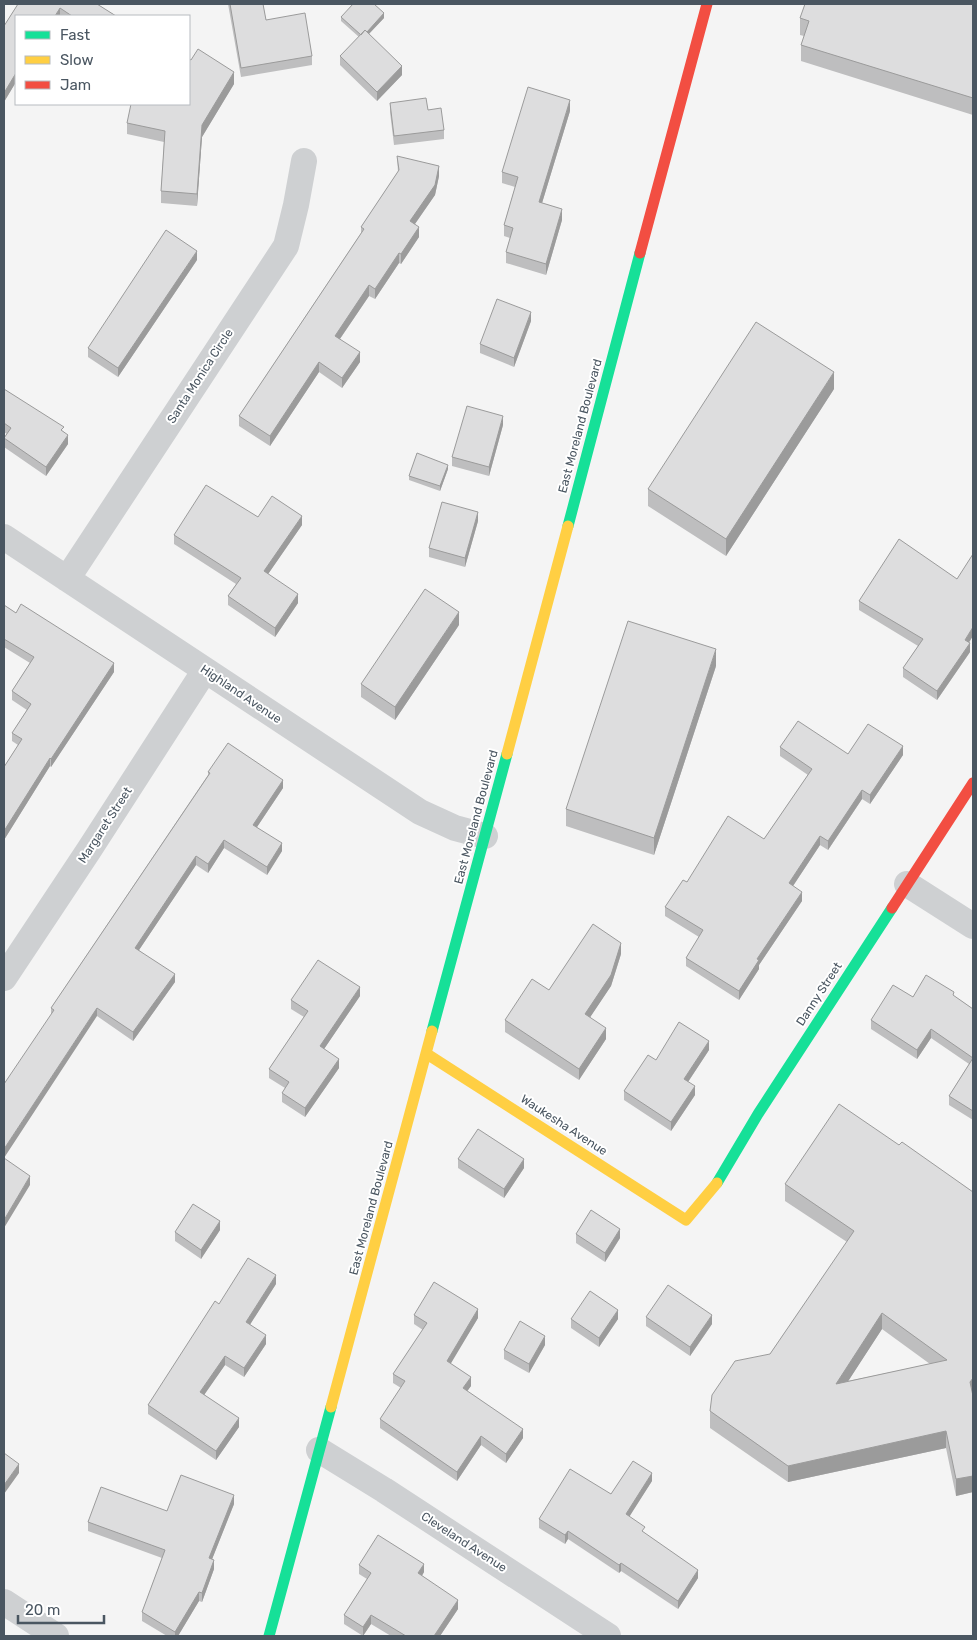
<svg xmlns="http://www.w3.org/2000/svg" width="977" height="1640" font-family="Rubik,sans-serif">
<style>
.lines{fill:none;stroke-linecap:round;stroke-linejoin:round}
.street{stroke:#ced0d2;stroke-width:26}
.fast{stroke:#16e098;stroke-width:11}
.slow{stroke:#ffcf43;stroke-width:11}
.jam{stroke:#f24e42;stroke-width:11}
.wall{fill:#bebebf;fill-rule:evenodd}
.shaded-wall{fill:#9b9b9b}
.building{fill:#ddddde;stroke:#9b9b9b;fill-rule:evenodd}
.labels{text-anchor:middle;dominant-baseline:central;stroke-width:4;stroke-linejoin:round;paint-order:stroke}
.street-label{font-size:12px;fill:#4a5661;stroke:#fff}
</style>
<rect width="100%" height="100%" fill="#f4f4f4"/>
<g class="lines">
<!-- street -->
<path class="street" d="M4,537L420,812L455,828L485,836
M67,579L286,246L296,205L304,161
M907,884L973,926
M4,978L89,850L205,670
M319,1450L384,1490L608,1636
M4,1602L56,1636"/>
<!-- fast -->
<path class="fast" d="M568,526L640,253
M432,1031L507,754
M717,1183L758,1114L892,908
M269,1636L331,1407"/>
<!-- slow -->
<path class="slow" d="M507,754L568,526
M427,1054L686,1220L717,1183
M331,1407L432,1031"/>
<!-- jam -->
<path class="jam" d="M640,253L707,4
M892,908L973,783"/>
</g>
<!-- wall -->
<path class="wall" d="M18,4H97L116,16H16V82L4,102V26Z
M228,4H263L266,20L312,56V65L241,77Z
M973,4V115L801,61V45L804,36L800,35V18Z
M341,17L384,18L369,34L402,75L377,101L340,65V56L359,37L341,21Z
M191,60L234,84L202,137L197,206L161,203V191L164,142L127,134V123L189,104Z
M390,103L428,110L444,130V139L394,145L390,112Z
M570,111L542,203L562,220L546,275L506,263V252L510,238L504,236V225L515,187L502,183V172Z
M397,156L439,176L435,195L415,224L419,237L401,264L399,263L375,299L369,296L340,339L360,362L342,388L319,372L270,446L239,426V416L361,233V227L398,172Z
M197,260L118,377L88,357V348Z
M531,321L514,367L480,353V344Z
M4,389L64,432L68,444L46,476L4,447V438L7,434L4,432Z
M834,389L726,556L648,506V489Z
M503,425L489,476L452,466V457Z
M448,469L440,491L409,480V476Z
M258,517L302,525L268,574L298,603L275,637L228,605V596L236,584L174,544V535Z
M478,521L465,567L429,557V548Z
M859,601L969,643L970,652L937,700L903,677V668L918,646L859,610Z
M4,605L16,613L114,672L51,767L50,766L4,840V767L18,745L12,741V733L27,710L12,700V691L30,663L4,647Z
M459,625L395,720L361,697V684Z
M716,666L654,855L566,826V809Z
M780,747L848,754L903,755L870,804L862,799L828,850L820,845L793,886L802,901L759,965V969L739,1000L686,966V958L699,937L665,916V907L687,882L764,839L808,775L780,756Z
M208,772L283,788L257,827L282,851L267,875L224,848L208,873L196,865L139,950L175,982L133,1041L97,1016L51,1015V1008L208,775Z
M621,954L611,986L590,1017L606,1039L579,1080L505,1032V1020L549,990Z
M360,996L324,1049L339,1068L305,1117L282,1102V1093L285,1088L269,1078V1069L304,1017L291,1009V1000Z
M954,996L973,1009V1120L949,1105V1096L969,1064L931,1038L917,1059L871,1029V1020Z
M709,1050L688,1082L695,1095L671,1131L624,1100V1091L656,1060Z
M899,1145L973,1192V1492L956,1496L946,1448L788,1482L710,1428V1411L770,1354L847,1242L785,1201V1184ZM882,1329L930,1364L848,1381Z
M458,1159L524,1168L504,1198L458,1168Z
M220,1230L201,1259L175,1241V1232Z
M576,1234L620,1238L605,1262L576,1243Z
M276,1284L250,1324L266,1344L244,1377L225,1365L204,1394L239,1427L216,1460L148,1414V1405L219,1304Z
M414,1315L478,1318L450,1363L471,1386L467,1391L523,1438L506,1463L481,1445L457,1481L380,1428V1419L401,1388L393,1383V1374L423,1330L414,1324Z
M646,1317L712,1324L690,1356L646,1326Z
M571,1319H618L599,1347L571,1328Z
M545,1345L529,1373L504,1359V1350Z
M652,1481L629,1516L645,1534L698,1578L678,1609L621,1571L619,1573L568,1539L565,1544L539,1528V1519Z
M234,1504L212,1559L214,1569L202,1602L199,1601L178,1636H167L142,1621V1612L162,1558L88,1531V1522L167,1511Z
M359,1565L424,1572L422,1576L458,1609L440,1636H391L371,1624L363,1636L344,1624V1615L367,1579L359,1574Z"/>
<!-- shaded-wall -->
<path class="shaded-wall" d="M60,8V16H55Z
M384,13V18L362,41V36Z
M402,66V75L377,101V92Z
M234,72V84L202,137L197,206V194L202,125Z
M16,73V82L4,102V93Z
M570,100V111L539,213V202Z
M439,166V176L435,195L410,231V221Z
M562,209V220L546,275V264Z
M419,227V237L401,264V254Z
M197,251V260L118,377V368Z
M399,253V263L375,299V289Z
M369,285V296L335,346V336Z
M531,312V321L514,367V358Z
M360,352V362L342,388V378Z
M319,362V372L270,446V436Z
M834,372V389L726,556V539Z
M503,416V425L489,476V467Z
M68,435V444L46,476V467Z
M448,465V469L440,491V486Z
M478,512V521L465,567V558Z
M302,516V525L264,580V571Z
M298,594V603L275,637V628Z
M459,612V625L395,720V707Z
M973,627V636L965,649V640Z
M970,643V652L937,700V691Z
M716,649V666L654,855V838Z
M114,663V672L51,767V759Z
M903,746V755L870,804V795Z
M50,758V766L4,840V831Z
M283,780V788L253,833V825Z
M862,790V799L828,850V841Z
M820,836V845L789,892V883Z
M224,840V848L208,873V864Z
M282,843V851L267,875V867Z
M196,856V865L135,956V948Z
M802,892V901L759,965V969L739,1000V991L757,959Z
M621,943V954L611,986L585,1025V1014Z
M175,974V982L133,1041V1032Z
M360,987V996L320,1055V1046Z
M97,1008V1016L4,1158V1149Z
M606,1028V1039L579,1080V1069Z
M931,1029V1038L917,1059V1050Z
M709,1041V1050L684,1088V1079Z
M339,1059V1068L305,1117V1108Z
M695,1086V1095L671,1131V1122Z
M524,1159V1168L504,1198V1189Z
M30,1176V1185L4,1228V1220Z
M220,1221V1230L201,1259V1250Z
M620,1229V1238L605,1262V1253Z
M5,1261V1270L4,1271V1263Z
M276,1275V1284L246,1331V1322Z
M478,1309V1318L447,1370V1361Z
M618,1310V1319L599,1347V1338Z
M882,1313V1329L836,1400V1384Z
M712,1315V1324L690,1356V1347Z
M266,1335V1344L244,1377V1368Z
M545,1336V1345L529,1373V1364Z
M225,1356V1365L200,1401V1392Z
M471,1377V1386L463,1397V1388Z
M973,1378V1395L970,1382Z
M239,1418V1427L216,1460V1451Z
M523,1429V1438L506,1463V1454Z
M946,1431V1448L788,1482V1466Z
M481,1436V1445L457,1481V1472Z
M19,1464V1473L4,1494V1485Z
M652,1473V1481L626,1522V1514Z
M973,1476V1492L956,1496V1479Z
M234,1495V1504L209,1567V1558Z
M568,1531V1539L565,1544V1535Z
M214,1560V1569L202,1602V1593Z
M621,1563V1571L619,1573V1565Z
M424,1564V1572L418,1582V1573Z
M698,1570V1578L678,1609V1601Z
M199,1592V1601L178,1636H175V1632Z
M458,1600V1609L440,1636H434Z
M371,1615V1624L363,1636V1627Z"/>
<!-- building -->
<path class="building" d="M18,4H97L116,16H72L60,8L55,16H16V73L4,93V26Z
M230,4H263L266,20L305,13L312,56L241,68Z
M353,4H374L384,13L367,32L365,30L361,35L341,17Z
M805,4H973V98L801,45L809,21L800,18Z
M365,30L402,66L377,92L340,56Z
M198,49L234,72L202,125L197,194L161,191L165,131L127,123L131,104H189V59L191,60Z
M528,87L570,100L539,202L562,209L546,264L506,252L513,228L504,225L518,177L502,172Z
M426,98L428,110L441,108L444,130L394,136L390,103Z
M397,156L439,166L435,185L410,221L419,227L401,254L399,253L375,289L369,285L335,336L360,352L342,378L319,362L270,436L239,416L364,229L361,227L399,170Z
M166,230L197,251L118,368L88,348Z
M497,299L531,312L514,358L480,344Z
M756,322L834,372L726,539L648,489Z
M4,389L64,427L61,430L68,435L46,467L4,438L11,428L4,423Z
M467,406L503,416L489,467L452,457Z
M417,453L448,465L440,486L409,476Z
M206,485L258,517L272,496L302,516L264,571L298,594L275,628L228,596L241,578L174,535Z
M442,502L478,512L465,558L429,548Z
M899,539L957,579L973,554V627L965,640L970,643L937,691L903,668L923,639L859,601Z
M425,589L459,612L395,707L361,684Z
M21,604L114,663L51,759L50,758L4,831V767L22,739L12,733L31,704L12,691L34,657L4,639V605L16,613Z
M628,621L716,649L654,838L566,809Z
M798,721L848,754L868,724L903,746L870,795L862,790L828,841L820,836L789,883L802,892L757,959L759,960L739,991L686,958L703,930L665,907L683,880L687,882L728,816L764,839L812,769L780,747Z
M228,743L283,780L253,825L282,843L267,867L224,840L208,864L196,856L135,948L175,974L133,1032L97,1008L4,1149V1084L54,1010L51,1008L210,773L208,772Z
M593,924L621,943L611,975L585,1014L606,1028L579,1069L505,1020L532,979L549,990Z
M318,960L360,987L320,1046L339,1059L305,1108L282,1093L289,1082L269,1069L308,1011L291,1000Z
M926,975L954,992L953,995L973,1009V1111L949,1096L973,1058L931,1029L917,1050L871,1020L893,985L913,997Z
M679,1022L709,1041L684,1079L695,1086L671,1122L624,1091L648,1055L656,1060Z
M839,1104L899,1145L902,1142L973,1192V1378L970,1382L973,1396V1476L956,1479L946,1431L788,1466L710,1411L712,1395L735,1361L770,1354L854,1231L785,1184ZM882,1313L947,1360L836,1384Z
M478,1129L524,1159L504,1189L458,1159Z
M4,1158L30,1176L4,1220Z
M193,1204L220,1221L201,1250L175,1232Z
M591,1210L620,1229L605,1253L576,1234Z
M248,1258L276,1275L246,1322L266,1335L244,1368L225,1356L200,1392L239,1418L216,1451L148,1405L215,1301L219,1304Z
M434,1282L478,1309L447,1361L471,1377L463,1388L523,1429L506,1454L481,1436L457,1472L380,1419L405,1381L393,1374L427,1323L414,1315Z
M668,1285L712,1315L690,1347L646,1317Z
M590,1291L618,1310L599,1338L571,1319Z
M520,1321L545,1336L529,1364L504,1350Z
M4,1453L19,1464L4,1485Z
M633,1461L652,1473L626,1514L645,1527L642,1531L698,1570L678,1601L621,1563L619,1565L568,1531L565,1535L539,1519L570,1469L611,1494Z
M181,1475L234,1495L209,1558L214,1560L202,1593L199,1592L175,1632L142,1612L165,1550L88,1522L101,1487L167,1511Z
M378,1535L424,1564L418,1573L458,1600L434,1636H406L371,1615L363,1627L344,1615L371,1573L359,1565Z"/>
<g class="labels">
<!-- street labels -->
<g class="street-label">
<text transform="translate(200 376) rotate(-57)">Santa Monica Circle</text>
<text transform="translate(580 426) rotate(-75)">East Moreland Boulevard</text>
<text transform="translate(241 694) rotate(34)">Highland Avenue</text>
<text transform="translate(476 817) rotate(-75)">East Moreland Boulevard</text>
<text transform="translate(105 825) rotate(-57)">Margaret Street</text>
<text transform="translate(819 994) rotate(-57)">Danny Street</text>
<text transform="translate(564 1125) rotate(33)">Waukesha Avenue</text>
<text transform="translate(371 1208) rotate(-75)">East Moreland Boulevard</text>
<text transform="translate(464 1542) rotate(33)">Cleveland Avenue</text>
</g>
</g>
<!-- border -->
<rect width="977" height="1640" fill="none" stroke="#4a5661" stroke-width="10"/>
<!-- legend -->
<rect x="15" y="15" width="175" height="90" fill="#ffffff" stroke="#b7bbc0"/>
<rect x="25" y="31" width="25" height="8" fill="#16e098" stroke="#b7bbc0"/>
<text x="60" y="40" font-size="15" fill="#4a5661">Fast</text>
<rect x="25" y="56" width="25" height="8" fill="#ffcf43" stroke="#b7bbc0"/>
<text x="60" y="65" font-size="15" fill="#4a5661">Slow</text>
<rect x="25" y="81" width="25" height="8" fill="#f24e42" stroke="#b7bbc0"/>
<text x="60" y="90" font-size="15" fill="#4a5661">Jam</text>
<!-- scale -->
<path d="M18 1615v8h86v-8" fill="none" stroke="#4a5661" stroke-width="2.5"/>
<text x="25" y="1615" font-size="15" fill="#4a5661" stroke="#ffffff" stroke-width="4" paint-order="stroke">20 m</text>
</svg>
